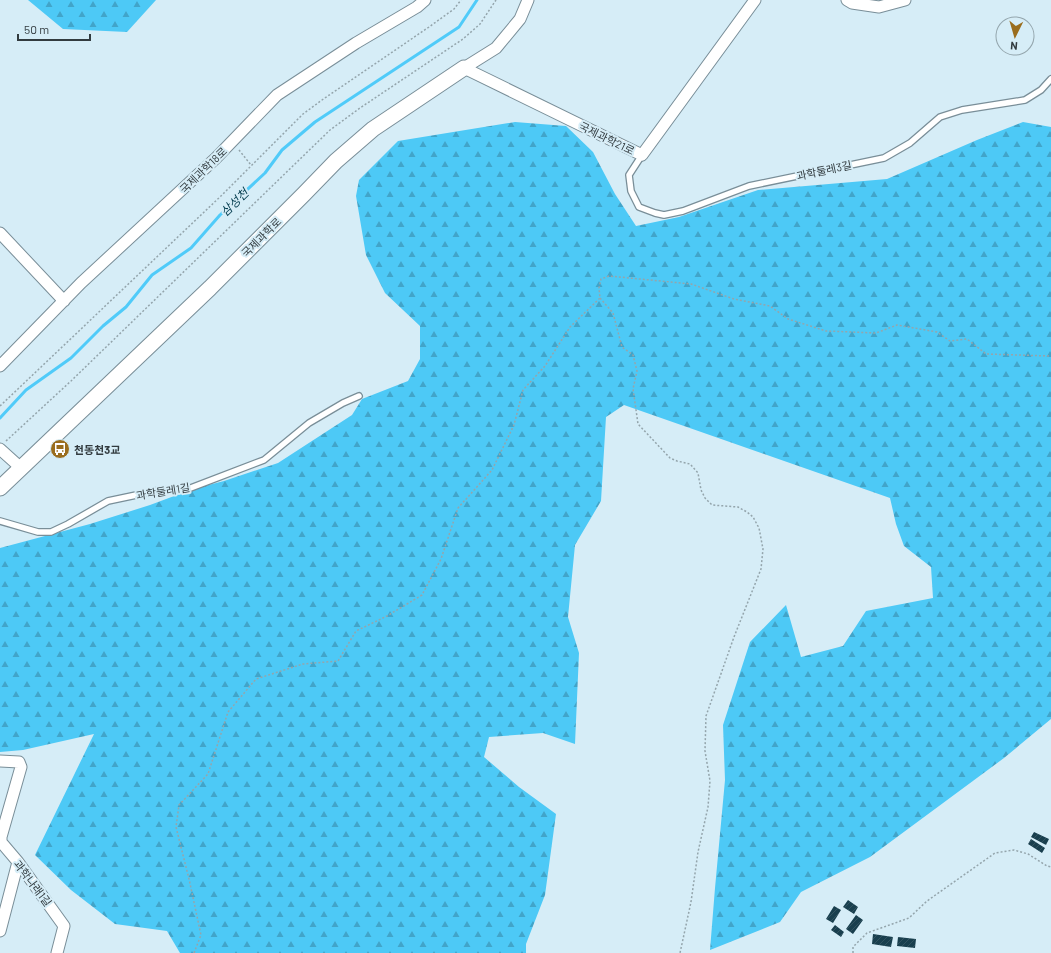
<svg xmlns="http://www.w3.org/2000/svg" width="1051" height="953" font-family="Barlow,'Noto Sans KR',sans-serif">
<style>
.forest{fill:url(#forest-firs)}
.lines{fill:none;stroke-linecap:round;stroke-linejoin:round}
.stream{stroke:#50cbf9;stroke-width:3}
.building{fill:url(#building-hatch)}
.lane-casing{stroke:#798e98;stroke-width:8}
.street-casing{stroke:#798e98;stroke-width:13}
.secondary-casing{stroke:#798e98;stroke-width:17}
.path{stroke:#94a5ac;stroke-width:1.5;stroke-dasharray:2 2;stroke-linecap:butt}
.lane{stroke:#fff;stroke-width:5.5}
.street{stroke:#fff;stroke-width:11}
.secondary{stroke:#fff;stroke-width:15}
.labels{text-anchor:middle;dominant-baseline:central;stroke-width:4;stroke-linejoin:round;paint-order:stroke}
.street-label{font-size:11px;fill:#323b3f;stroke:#d6edf7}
.poi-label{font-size:11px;font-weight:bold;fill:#323b3f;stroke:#d6edf7;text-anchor:start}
.water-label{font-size:12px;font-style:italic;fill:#043d4f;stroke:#d6edf7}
</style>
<defs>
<pattern id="forest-firs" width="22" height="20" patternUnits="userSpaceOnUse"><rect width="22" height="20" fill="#4dc9f6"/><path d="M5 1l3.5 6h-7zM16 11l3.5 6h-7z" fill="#41a4c9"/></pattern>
<pattern id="building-hatch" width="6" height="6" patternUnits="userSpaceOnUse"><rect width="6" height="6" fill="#193f4e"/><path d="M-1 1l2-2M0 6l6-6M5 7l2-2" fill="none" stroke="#325360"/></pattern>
</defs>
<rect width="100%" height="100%" fill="#d6edf7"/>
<!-- forest -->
<path class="forest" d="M28,0H156L127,32L63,29Z
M515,122L566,126L593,152L615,194L636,226L679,217L758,190L887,179L977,140L1023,122L1051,127V719L1004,758L870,857L801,892L780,922L710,950L715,888L725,780L723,725L750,642L786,605L801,657L843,646L866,611L933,598L931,567L904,546L896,524L890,498L624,405L606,417L601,501L575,545L568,617L579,653L575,744L543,733L489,737L484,757L519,787L556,814L545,895L526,944V953H180L167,931L115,924L71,890L35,855L94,734L23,750L0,752V548L90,524L150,505L193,489L224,481L278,463L352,415L362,399L408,381L420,359V326L385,293L366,255L356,196L359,180L398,141Z"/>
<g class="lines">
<!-- stream -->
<path class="stream" d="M0,418L26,390L71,358L103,326L126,307L152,275L191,248L220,215L265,173L282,150L315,122L459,27L477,0"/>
</g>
<!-- building -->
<path class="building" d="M1034,832L1049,839L1046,845L1031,837Z
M1031,839L1045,848L1042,853L1028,844Z
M848,900L858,907L854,914L843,907Z
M834,906L841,910L833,923L826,919Z
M856,915L863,920L853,934L846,929Z
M835,925L844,932L841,937L831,930Z
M873,934L893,937L891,947L872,944Z
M898,937L916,939L915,948L897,946Z"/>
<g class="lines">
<defs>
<path id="lane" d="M642,155L629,175L631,191L639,207L655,213L664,215L683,211L749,186L884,158L910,143L940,117L962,110L1025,100L1041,90L1051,79
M0,521L38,532H51L68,524L108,501L160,490L188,489L264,460L309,423L343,403L359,396"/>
<path id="street" d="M847,0L852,3L879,7L905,0
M464,68L642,155L755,0
M464,68L496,48L520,19L528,0
M0,233L64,301
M0,366L81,283L216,158L277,95L356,43L417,7L425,0
M0,449L21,468
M0,761L19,762L21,767L1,837V842L18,862L64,926L57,953
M0,931L18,862"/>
<path id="secondary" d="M0,488L210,288L304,194L336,161L373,129L464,68"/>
</defs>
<!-- lane casing -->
<use href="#lane" class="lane-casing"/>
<!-- street casing -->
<use href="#street" class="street-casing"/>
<!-- secondary casing -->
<use href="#secondary" class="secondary-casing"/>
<!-- path -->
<path class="path" d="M239,150L251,165
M600,298L613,313L622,347L633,355L637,371L633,389L638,424L670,458L677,461L690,464L698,473L701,490L705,498L712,505L738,507L747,512L753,517L759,528L763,549L761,569L734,637L706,716L705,751L710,781L708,807L698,852L691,902L680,953
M0,406L222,195L303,114L322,100L429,27L454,9L461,0
M6,441L71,381L330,130L360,108L463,39L480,24L496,0
M194,953L201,935L189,879L176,827L179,805L208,774L228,712L256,679L303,664L338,661L356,631L387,616L422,595L441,559L458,508L492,470L514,425L523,390L545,366L570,327L600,298L599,288L601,279L609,276L691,284L734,299L770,306L788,319L826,331L876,333L897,325L937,332L950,341L967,339L986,354L1051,356
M853,953V947L867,933L909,918L927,901L995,853L1014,850L1028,854L1047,866L1051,867"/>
<!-- lane -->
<use href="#lane" class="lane"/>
<!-- street -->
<use href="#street" class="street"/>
<!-- secondary -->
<use href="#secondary" class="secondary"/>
</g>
<!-- icons -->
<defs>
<symbol id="bus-disc" viewBox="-11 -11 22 22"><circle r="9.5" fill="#9a6d1d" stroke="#d6edf7"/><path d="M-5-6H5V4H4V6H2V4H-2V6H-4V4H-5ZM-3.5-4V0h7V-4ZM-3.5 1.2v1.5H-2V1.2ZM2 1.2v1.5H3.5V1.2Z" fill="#fff"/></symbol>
</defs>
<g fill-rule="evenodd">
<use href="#bus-disc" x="49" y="438" width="22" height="22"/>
</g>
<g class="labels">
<!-- street labels -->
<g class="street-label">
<text transform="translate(607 138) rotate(26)">국제과학21로</text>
<text transform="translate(203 170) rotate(-44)">국제과학18로</text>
<text transform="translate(824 170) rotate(-12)">과학둘레3길</text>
<text transform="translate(261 237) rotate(-45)">국제과학로</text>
<text transform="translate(163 491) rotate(-9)">과학둘레1길</text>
<text transform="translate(33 883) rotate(53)">과학나래1길</text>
</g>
<!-- poi labels -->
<g class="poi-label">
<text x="74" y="449">천동천3교</text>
</g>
<!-- water labels -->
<g class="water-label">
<text transform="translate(234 202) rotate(-44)">삼성천</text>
</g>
</g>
<!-- north arrow -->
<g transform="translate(1015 36) rotate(185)"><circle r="19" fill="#d6edf7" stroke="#94a6ad"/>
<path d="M0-3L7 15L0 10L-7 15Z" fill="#9a6d1d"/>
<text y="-6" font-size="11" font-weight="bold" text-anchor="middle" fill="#323b3f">N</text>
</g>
<!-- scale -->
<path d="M18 34v6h72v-6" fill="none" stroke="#323b3f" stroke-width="2"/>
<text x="24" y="34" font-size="12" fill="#323b3f" stroke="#d6edf7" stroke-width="3" paint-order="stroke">50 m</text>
</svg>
